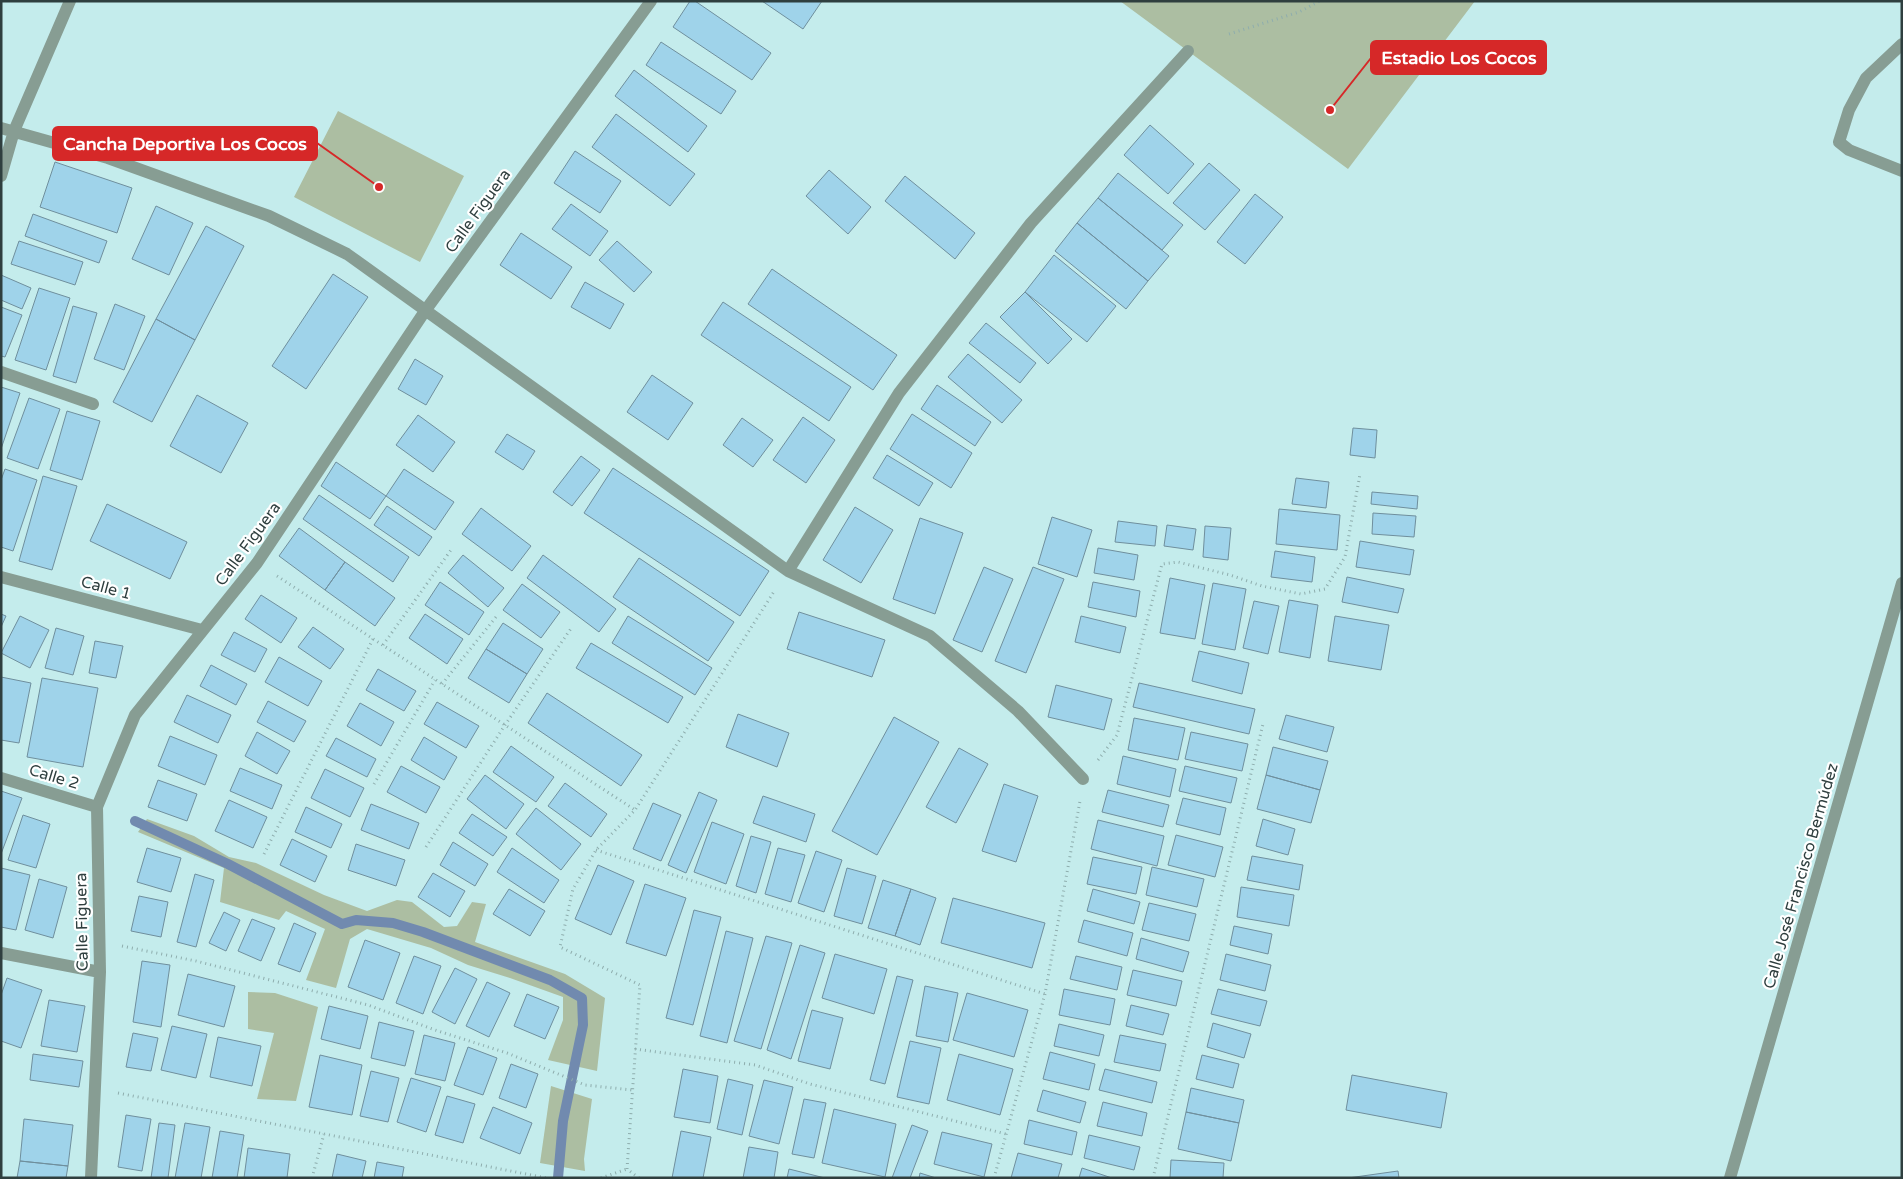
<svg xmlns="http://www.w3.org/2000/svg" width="1903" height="1179" font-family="'Varela Round',sans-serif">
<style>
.green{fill:#acbea2}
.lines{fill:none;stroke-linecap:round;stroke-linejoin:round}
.stream{stroke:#718aaf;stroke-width:10}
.building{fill:#9fd3ea;stroke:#6f8f9d}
.path{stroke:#8eadad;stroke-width:3;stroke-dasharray:1 4;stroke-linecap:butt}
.minor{stroke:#879d93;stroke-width:12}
.labels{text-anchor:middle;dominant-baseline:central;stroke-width:4.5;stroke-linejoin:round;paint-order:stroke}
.street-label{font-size:16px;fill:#2f3f3f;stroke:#fff}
.leader{fill:none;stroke:#d62828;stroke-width:2}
.callout-dot{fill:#d62828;stroke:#fff;stroke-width:2}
.callout{fill:#d62828;stroke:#d62828;stroke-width:2}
.callout-label{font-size:18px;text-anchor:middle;font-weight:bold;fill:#fff}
</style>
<rect width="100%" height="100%" fill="#c4ecec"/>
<!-- green -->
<path class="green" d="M1120,1H1475L1348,169Z
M338,111L464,176L420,262L294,197Z
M147,819L194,836L229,857L256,863L324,895L367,911L397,900L412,902L444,927L457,926L472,902L486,904L475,942L565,974L605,998L597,1071L548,1060L563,1020V997L510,978L468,965L431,948L367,929L350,939L336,988L306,980L325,929L286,911L279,920L220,902L224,868L138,832Z
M248,992L275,993L318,1007L296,1101L257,1099L274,1033L248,1029Z
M551,1086L592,1099L584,1159L585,1171L540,1163Z"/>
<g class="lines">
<!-- stream -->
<path class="stream" d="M135,821L228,864L342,924L356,920L393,923L423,932L550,980L582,998L583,1025L563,1121L558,1178"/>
</g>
<!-- building -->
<path class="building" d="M690,1H695L771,53L752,80L673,27Z
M762,1H822L803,29Z
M661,42L736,91L721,114L646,65Z
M634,70L707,126L688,152L615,96Z
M616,114L695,174L670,206L592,147Z
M1150,125L1194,164L1168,194L1124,155Z
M575,151L621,181L600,213L554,183Z
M55,162L132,188L117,233L40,207Z
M1209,163L1240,190L1205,230L1173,203Z
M829,170L871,207L848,234L806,196Z
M1118,173L1183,225L1162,250L1098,198Z
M905,176L975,233L955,259L885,201Z
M1255,194L1283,217L1245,264L1217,242Z
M1098,198L1169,256L1148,281L1077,223Z
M571,204L608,231L590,256L552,229Z
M156,206L193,223L169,275L132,259Z
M33,214L107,241L99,263L25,236Z
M1077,223L1148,281L1126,309L1055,251Z
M206,226L244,246L195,340L156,319Z
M521,233L572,267L551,299L500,265Z
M19,241L83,262L75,285L11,264Z
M617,241L652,272L634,292L599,260Z
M1054,255L1116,306L1087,342L1025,292Z
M772,269L897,355L873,390L748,304Z
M333,274L368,297L306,389L272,366Z
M1,275L31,288L22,309L1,300Z
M585,282L624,304L610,329L571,307Z
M39,288L70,298L46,370L15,360Z
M1025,292L1072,339L1048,364L1000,317Z
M723,302L851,387L829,421L701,335Z
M115,304L145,316L124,370L94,359Z
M73,306L97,313L76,383L53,376Z
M1,307L22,315L5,357L1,356Z
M156,319L195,340L152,422L113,402Z
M986,323L1036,363L1020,383L969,343Z
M968,354L1022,400L1002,423L948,377Z
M415,359L443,376L426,405L398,389Z
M652,375L693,403L668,440L627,412Z
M937,385L991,422L975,446L921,409Z
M1,387L20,393L1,449Z
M197,395L248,423L221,473L170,446Z
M29,398L60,409L38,469L7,458Z
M67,411L100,421L82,480L50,470Z
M912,414L972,453L951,488L890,449Z
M418,415L455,442L433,472L396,445Z
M803,417L835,440L806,483L773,460Z
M742,418L773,440L753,467L723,445Z
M1353,428L1377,430L1375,458L1350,455Z
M507,434L535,451L523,470L495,452Z
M887,455L933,483L919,506L873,478Z
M581,456L600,470L572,506L553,492Z
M336,462L386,496L370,519L321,486Z
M613,468L769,571L740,616L584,513Z
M5,469L37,480L13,551L1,547V480Z
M404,469L454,502L435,530L386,496Z
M43,476L77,486L52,570L19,561Z
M1296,478L1329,482L1326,508L1292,504Z
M1372,492L1418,496L1417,509L1371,504Z
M319,495L409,557L393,582L303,519Z
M107,504L187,542L170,579L90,541Z
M387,506L432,537L419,556L374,525Z
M855,507L893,530L861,583L823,560Z
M481,508L531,546L512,571L462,534Z
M1279,509L1340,515L1337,550L1276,544Z
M1373,513L1416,516L1414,537L1372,534Z
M1052,517L1092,530L1077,577L1038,564Z
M920,518L963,533L935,614L893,599Z
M1118,521L1157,526L1155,546L1115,542Z
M1167,525L1196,529L1193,550L1164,546Z
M1205,526L1231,528L1228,560L1203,557Z
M299,528L345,562L325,590L279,556Z
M1360,541L1414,550L1410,575L1356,567Z
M1098,548L1138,555L1134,580L1094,573Z
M1275,551L1315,557L1312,582L1271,577Z
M463,555L504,588L488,607L448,573Z
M543,555L616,609L599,632L527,578Z
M639,558L734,622L708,661L613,597Z
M345,562L395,598L375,626L325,590Z
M984,567L1013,579L982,652L953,640Z
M1033,567L1064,579L1026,673L995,661Z
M1347,577L1404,589L1398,613L1342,602Z
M1170,578L1205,585L1195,639L1160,633Z
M440,582L484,612L469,635L425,605Z
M1093,582L1140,591L1136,617L1088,607Z
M1213,583L1246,589L1235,650L1202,644Z
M522,584L560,612L541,638L503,610Z
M261,595L297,618L281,643L245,619Z
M1289,600L1318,605L1310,658L1279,652Z
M1254,601L1279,606L1268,654L1243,648Z
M799,612L885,640L872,677L787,649Z
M1,614L6,616L1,627Z
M425,614L463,639L447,664L409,638Z
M20,616L49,630L30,668L1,653Z
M628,616L712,668L695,695L612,643Z
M1081,616L1126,627L1120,653L1075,642Z
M1335,616L1389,625L1381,670L1328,661Z
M503,623L543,649L527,674L486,649Z
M313,627L344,649L330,669L298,647Z
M56,628L84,636L73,675L45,668Z
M234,632L267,649L255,672L221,655Z
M95,641L123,646L116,678L89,673Z
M591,643L683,697L668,723L576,668Z
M486,649L527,674L509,703L468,678Z
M1199,651L1249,663L1242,694L1192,681Z
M279,657L322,681L308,706L265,682Z
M211,665L247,684L236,705L200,686Z
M378,669L416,691L404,711L366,690Z
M1,677L31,683L19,743L1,740Z
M42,678L98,688L83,767L27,757Z
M1139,683L1255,709L1249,734L1133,707Z
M1056,685L1112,699L1104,730L1048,717Z
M547,693L642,755L621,786L528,723Z
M187,695L231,715L218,743L174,722Z
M268,701L306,721L294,742L257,722Z
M437,702L479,726L466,748L424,724Z
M360,703L394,722L381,746L347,726Z
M738,714L789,733L777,767L726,747Z
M1286,715L1334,727L1327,752L1279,739Z
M894,717L939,742L877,855L832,831Z
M1134,718L1185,728L1178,760L1128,750Z
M257,732L290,751L277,774L245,756Z
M1191,732L1248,744L1242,771L1185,759Z
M170,736L217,755L205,785L158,766Z
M424,737L457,757L444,780L411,760Z
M336,738L376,759L367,777L326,756Z
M511,746L554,777L536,802L493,772Z
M1273,747L1328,761L1320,790L1266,775Z
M959,748L988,764L956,823L926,807Z
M1123,756L1176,769L1170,797L1117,784Z
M401,766L440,787L426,813L387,792Z
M1185,766L1237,778L1231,803L1179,791Z
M240,768L282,785L272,809L230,791Z
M325,769L364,788L350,817L311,798Z
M485,775L524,804L506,829L467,799Z
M1266,775L1320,790L1311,823L1257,809Z
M158,780L197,794L187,821L148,807Z
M565,783L607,814L591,837L548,806Z
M1004,784L1038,796L1016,862L982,851Z
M1108,790L1169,805L1163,827L1102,812Z
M1,791L22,798L1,854Z
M699,792L717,800L686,873L668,865Z
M763,796L815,814L806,842L753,823Z
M1183,798L1226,808L1220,835L1176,824Z
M229,800L267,817L253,848L215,831Z
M653,803L681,815L661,861L633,849Z
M371,804L419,823L409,849L361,830Z
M306,807L342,824L331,848L295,832Z
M536,808L581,844L561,870L516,834Z
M472,814L507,837L493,856L459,833Z
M23,815L50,824L36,868L8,860Z
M1263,819L1295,829L1288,855L1256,846Z
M1098,820L1164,836L1157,866L1091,849Z
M712,822L744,834L726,884L694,872Z
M1176,835L1223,847L1215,877L1168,865Z
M751,836L771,842L756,893L736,886Z
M292,839L327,856L315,882L280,865Z
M453,842L488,864L475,886L440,865Z
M356,844L405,860L396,886L348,870Z
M147,848L181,858L171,892L137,882Z
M512,848L559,880L544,903L497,872Z
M778,848L805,855L791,902L765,894Z
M816,851L842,860L824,912L798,903Z
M1252,856L1303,865L1299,890L1247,880Z
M1093,857L1142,867L1136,894L1087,884Z
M598,865L634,881L611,935L575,919Z
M1152,867L1204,879L1197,907L1146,895Z
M1,868L30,875L16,930L1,927Z
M847,868L876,876L862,924L834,916Z
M433,873L465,891L450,917L418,897Z
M195,874L214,880L196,947L177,942Z
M39,879L67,887L53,938L25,930Z
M883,880L911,889L895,936L868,928Z
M645,884L686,898L666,956L626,943Z
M1241,887L1294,895L1289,926L1237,917Z
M509,889L545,911L530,936L493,914Z
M911,889L936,898L920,945L895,936Z
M1093,889L1140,902L1134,924L1087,911Z
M139,896L168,902L161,937L131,931Z
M953,898L1045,923L1032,968L941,943Z
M1149,903L1196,914L1189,941L1142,930Z
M694,910L721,917L693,1025L666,1018Z
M224,912L240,920L226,951L209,943Z
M252,919L275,928L261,961L238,951Z
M1084,920L1133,933L1127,956L1078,942Z
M294,923L316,933L300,972L278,964Z
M1234,926L1272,934L1268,954L1230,945Z
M726,931L753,938L727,1043L700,1036Z
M766,936L792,943L761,1049L734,1041Z
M1141,938L1189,952L1183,972L1136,959Z
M365,940L400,953L383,1000L348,987Z
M800,945L825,953L791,1059L767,1050Z
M835,954L887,969L874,1014L822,998Z
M1226,954L1271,965L1265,991L1220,980Z
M414,956L441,966L423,1014L396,1003Z
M1076,956L1122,967L1117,990L1070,979Z
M142,961L170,965L161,1027L133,1022Z
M455,968L477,979L455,1024L432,1012Z
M1133,970L1182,981L1176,1006L1127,995Z
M188,974L235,986L224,1027L178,1015Z
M897,976L913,980L885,1084L870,1080Z
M7,978L42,990L21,1048L1,1041V995Z
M487,982L510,993L489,1037L466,1026Z
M925,986L958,993L948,1042L916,1036Z
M1064,989L1115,999L1110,1025L1059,1015Z
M1218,989L1267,1001L1260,1026L1211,1014Z
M967,993L1028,1010L1014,1057L953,1040Z
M527,994L559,1007L545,1039L514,1026Z
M49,1000L85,1006L77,1052L41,1046Z
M1131,1005L1169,1014L1163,1035L1126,1026Z
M329,1006L368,1016L360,1049L321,1039Z
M812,1010L843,1018L830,1069L798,1061Z
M379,1022L414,1031L405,1066L371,1058Z
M1213,1023L1251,1034L1244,1058L1207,1047Z
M1059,1024L1104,1035L1099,1056L1054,1046Z
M172,1026L207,1034L196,1078L161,1070Z
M133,1033L158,1038L151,1071L126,1067Z
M424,1035L455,1043L445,1081L415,1074Z
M1120,1035L1166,1044L1160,1071L1114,1062Z
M218,1037L261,1046L252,1086L210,1077Z
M910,1041L941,1048L929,1104L897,1097Z
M468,1047L497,1058L483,1095L454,1085Z
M1050,1052L1095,1064L1089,1090L1043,1079Z
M33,1054L83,1061L79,1087L30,1080Z
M959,1054L1013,1069L1000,1115L947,1100Z
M320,1055L362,1065L352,1115L309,1107Z
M1202,1055L1239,1064L1233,1088L1196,1079Z
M511,1064L538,1074L526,1108L499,1098Z
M683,1069L718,1076L710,1123L674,1117Z
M1105,1069L1157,1082L1152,1103L1099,1090Z
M371,1071L399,1078L388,1122L360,1116Z
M1352,1075L1447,1093L1441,1128L1346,1110Z
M411,1078L441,1087L426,1132L397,1122Z
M728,1079L753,1085L742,1135L717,1129Z
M764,1080L793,1087L779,1144L749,1136Z
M1191,1088L1244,1100L1239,1123L1186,1112Z
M1043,1090L1086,1102L1080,1123L1037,1111Z
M447,1096L475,1104L463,1143L435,1135Z
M804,1099L826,1103L814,1158L792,1154Z
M1103,1102L1147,1113L1142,1136L1097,1126Z
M493,1107L532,1123L520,1154L480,1138Z
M834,1109L896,1124L885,1177L822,1163Z
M1186,1112L1239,1123L1231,1161L1178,1149Z
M126,1115L151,1119L142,1171L118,1167Z
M24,1119L73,1125L68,1166L20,1161Z
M1029,1120L1077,1132L1072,1155L1024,1144Z
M159,1123L175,1125L168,1178H151Z
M185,1123L210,1127L201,1178H175Z
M912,1125L928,1131L910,1178H892Z
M220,1131L244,1135L237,1178H212Z
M681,1131L711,1137L703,1178H672Z
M942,1132L992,1144L984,1177L934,1164Z
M1089,1135L1140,1147L1134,1170L1084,1158Z
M749,1147L778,1152L774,1178H743Z
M248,1148L290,1154L287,1178H244Z
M1018,1153L1062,1164L1058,1178H1011Z
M337,1154L366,1161L362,1178H332Z
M1171,1160L1224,1163L1223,1178H1170Z
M20,1161L68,1166L66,1178H17Z
M377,1162L404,1167L402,1178H374Z
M1082,1168L1112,1178H1079Z
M789,1169L825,1178H787Z
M1398,1171L1399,1178H1348Z
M920,1173L936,1178H919Z"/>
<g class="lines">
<!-- path -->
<path class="path" d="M1229,34L1299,12L1320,1
M277,576L635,810
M383,645L451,550
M442,684L496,617
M1098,760L1117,735L1162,564L1178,562L1230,575L1262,586L1301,594L1325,589L1345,557L1360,474
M374,784L435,680
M426,847L505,725L572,627
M596,850L1045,994
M264,854L373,639
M122,946L196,961L368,1005L435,1030L507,1053L585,1085L632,1090
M635,1049L755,1065L810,1084L1006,1134
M118,1093L546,1178
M312,1178L324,1134
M601,1178L627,1169
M639,1178L627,1169L640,985L560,947L573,889L596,850L635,810L775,590
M994,1178L1045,994L1080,801
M1153,1178L1263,724"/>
<!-- minor -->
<path class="minor" d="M1902,44L1866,78L1849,110L1839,142L1849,150L1902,171
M1,128L108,158L269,216L347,254L788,571L930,636L1018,711L1083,779
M1,176L14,131L70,1
M1,372L93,404
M788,571L899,393L1031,223L1188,51
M1,577L202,630
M1,778L97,807
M1,953L100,972
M91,1178L100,972L97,807L135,715L257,563L425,311L651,1
M1730,1178L1902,583"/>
</g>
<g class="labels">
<!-- street labels -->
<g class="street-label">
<text transform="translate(478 211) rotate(-54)">Calle Figuera</text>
<text transform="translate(248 544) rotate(-54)">Calle Figuera</text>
<text transform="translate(106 588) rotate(15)">Calle 1</text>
<text transform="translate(54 777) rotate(17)">Calle 2</text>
<text transform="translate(1801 876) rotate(-74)">Calle José Francisco Bermúdez</text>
<text transform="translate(82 922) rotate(-91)">Calle Figuera</text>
</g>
</g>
<!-- callouts -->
<path class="leader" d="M1330 110L1371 58M379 187L317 143"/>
<g class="callout-dot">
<circle cx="1330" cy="110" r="5"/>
<circle cx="379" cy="187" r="5"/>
</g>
<g class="callout">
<rect x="1371" y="41" width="175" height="33" rx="5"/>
<rect x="53" y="127" width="264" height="33" rx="5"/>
</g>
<g class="callout-label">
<text x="1459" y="64">Estadio Los Cocos</text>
<text x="185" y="150">Cancha Deportiva Los Cocos</text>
</g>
<!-- border -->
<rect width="1903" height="1179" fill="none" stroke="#2f3f3f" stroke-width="5"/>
</svg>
